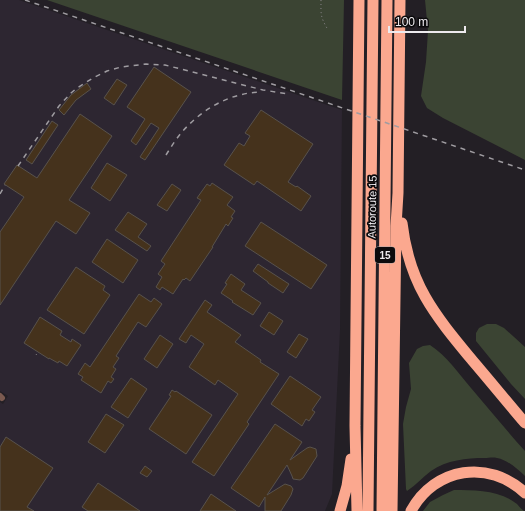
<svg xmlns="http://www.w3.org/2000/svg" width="525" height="511" font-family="Helvetica,sans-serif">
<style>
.built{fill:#2d2631}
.green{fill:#3b4433}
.building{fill:#45321c;stroke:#58524c}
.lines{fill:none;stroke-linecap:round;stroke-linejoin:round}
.path{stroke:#8c888d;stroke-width:1;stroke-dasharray:1 3;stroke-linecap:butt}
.street{stroke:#7b5a50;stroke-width:6}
.highway{stroke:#fba88f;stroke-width:11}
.rail{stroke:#9f9ca1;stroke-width:1.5;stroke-dasharray:5 5;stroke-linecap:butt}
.labels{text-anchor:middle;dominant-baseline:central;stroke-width:3.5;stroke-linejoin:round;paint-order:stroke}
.shield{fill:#0b0a0c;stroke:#a9a7aa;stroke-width:1}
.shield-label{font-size:10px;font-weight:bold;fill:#edeaee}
.street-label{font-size:11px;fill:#edeaee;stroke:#0b0a0c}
</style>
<rect width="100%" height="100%" fill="#231f25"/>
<!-- built -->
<path class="built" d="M0,0H19L342,110L340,330L332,494L325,511H0V402L3,404L8,396L0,391Z"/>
<!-- green -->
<path class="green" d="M47,0H344L342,100Z
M425,0H525V160L443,118L427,108L421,96L426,62L428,31Z
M487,324H496L504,328L525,347V399L511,384L476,341V333L479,328Z
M430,345C447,356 458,373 471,388C489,409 506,430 525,451V476C517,469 508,460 497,458C493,457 488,458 485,458C466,458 447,460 431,471C423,477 416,485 407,491L406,489L403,424L406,407L411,389L409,363L417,349L423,346Z
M454,490C475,490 500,490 517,504C519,506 521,509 524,511H423L430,502L443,495Z"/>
<!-- building -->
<path class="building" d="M154,67L191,92L145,160L140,157L159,128L151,123L136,145L131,141L145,119L127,107Z
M117,79L127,85L114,105L104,98Z
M87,83L91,89L76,100L64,115L59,110L71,95Z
M261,110L313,144L288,182L296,187L297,186L311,196L301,211L257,181L254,185L224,165L239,143L244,146L250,136L245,133Z
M80,114L112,136L69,200L90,213L76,234L56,221L0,305V232L24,197L4,184L17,165L37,178Z
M52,121L58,125L32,164L26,160Z
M107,163L127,175L110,201L91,188Z
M212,183L233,197L227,205L235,211L231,217L233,218L228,226L226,224L212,247H213L190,281L186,278L184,280L183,279L173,294L162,287L160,290L156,287L162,277L158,274L165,264L161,261L201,200L197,198L207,184L210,186Z
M172,184L181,190L167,211L157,205Z
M128,212L147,224L138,237L151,246L147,251L115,230Z
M261,222L327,265L311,289L245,246Z
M107,239L138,260L123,283L92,262Z
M258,264L289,284L283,293L268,283V282L253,271Z
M76,267L105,286L103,290L110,295L84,334L47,310Z
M231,274L245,284L241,290L261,303L253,315L232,302L233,301L221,293L227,284L225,283Z
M139,294L151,302L154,298L162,304L146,327L138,322L116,356L119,358L113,367L116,369L111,377L114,379L111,383L108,381L101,393L81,380L83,377L78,374L85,363L90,367Z
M205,300L212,305L207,312L241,335L235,342L261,360L260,362L279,374L247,422L249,424L214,476L192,462L238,394L218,380L215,385L189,367L204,344L191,335L186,343L179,339Z
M269,312L283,321L274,335L260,326Z
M40,317L62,331L60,335L71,342L72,339L81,345L67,366L59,361L58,363L49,358V359L24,343Z
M299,334L308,339L296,358L287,352Z
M160,335L173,344L157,368L144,359Z
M290,376L321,397L312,410L315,412L309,421L306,419L302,426L271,404Z
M131,378L147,389L128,418L111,407Z
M172,390L175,392L176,391L212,415L186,454L149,429L171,396L169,395Z
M106,414L124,425L105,453L88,442Z
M275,424L302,442L290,460L307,448L310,447L316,449L317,456L303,478L300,480L293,479L292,476L287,465L267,495L285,484L291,486L293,489L291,495L281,511H265V497L259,507L231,488Z
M6,437L53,468L27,507L34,511H0V447Z
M145,466L152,471L147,477L140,473Z
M98,483L140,511H88L82,507Z
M211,494L236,511H200Z"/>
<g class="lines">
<!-- path -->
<path class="path" d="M321,0C321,15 320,16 328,30
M36,355L38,352"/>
<!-- street -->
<path class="street" d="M0,396L2,398"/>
<!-- highway -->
<path class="highway" d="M402,223C409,284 434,314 472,360C490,381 507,402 525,423
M340,511L347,486L351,459
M357,511L355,426L359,0
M368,511L373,0
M382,511L387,0
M392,511L396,226L398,193L400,0
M411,511C435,467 489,459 525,493"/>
<!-- rail -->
<path class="rail" d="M25,0L525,170
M166,155C171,147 176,139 182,132C202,109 230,93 260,92
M18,166L59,106L71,93L77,88L93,78L107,71L121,67L146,64L165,65L263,90L289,94
M0,194L5,185"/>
</g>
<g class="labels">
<!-- shield labels -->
<rect class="shield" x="375" y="247" width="20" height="16" rx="3"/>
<g class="shield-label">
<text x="385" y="255">15</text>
</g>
<!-- street labels -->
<g class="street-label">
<text transform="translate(372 207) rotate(-89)">Autoroute 15</text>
</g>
</g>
<!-- scale -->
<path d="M389 26v6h76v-6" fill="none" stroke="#edeaee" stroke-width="2"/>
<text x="395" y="26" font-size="12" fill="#edeaee" stroke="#0b0a0c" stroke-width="3" paint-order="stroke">100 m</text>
</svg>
